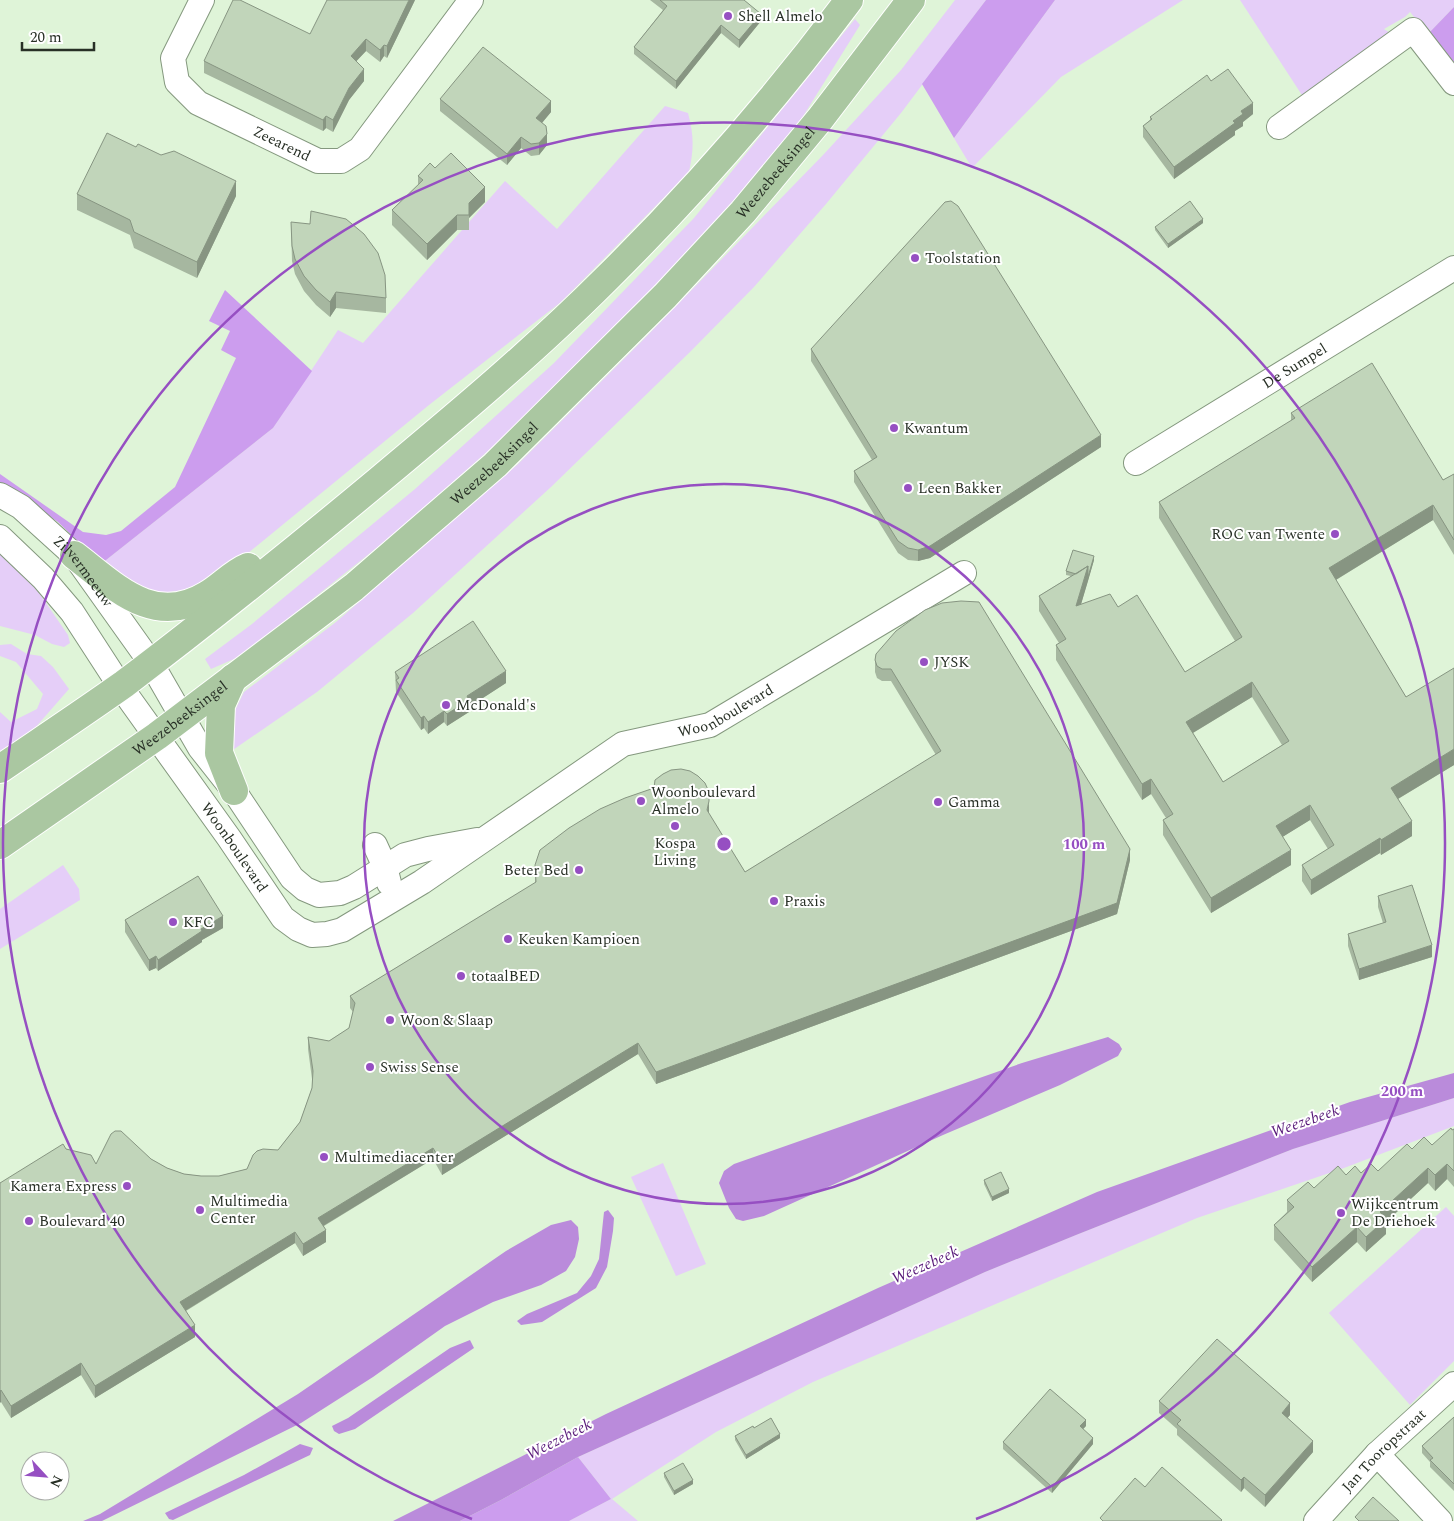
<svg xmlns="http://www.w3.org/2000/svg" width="1454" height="1521" font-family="Spectral,serif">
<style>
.green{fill:#e5cef8}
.forest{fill:#cc9dee}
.water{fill:#ba8bdb}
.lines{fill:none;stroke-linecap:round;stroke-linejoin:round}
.minor-casing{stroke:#84987e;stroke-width:26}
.primary-casing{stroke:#fff;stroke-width:30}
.minor{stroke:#fff;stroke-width:24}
.primary{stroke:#aac7a1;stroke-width:28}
.wall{fill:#a6b7a0;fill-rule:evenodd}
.shaded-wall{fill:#879582}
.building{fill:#c1d5ba;stroke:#879582;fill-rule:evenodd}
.ring{fill:none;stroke:#964fc2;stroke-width:2.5}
.poi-dot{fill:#964fc2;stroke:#fff;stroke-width:2}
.labels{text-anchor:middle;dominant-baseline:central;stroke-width:4;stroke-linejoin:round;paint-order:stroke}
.poi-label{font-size:15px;fill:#283026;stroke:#fff;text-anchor:start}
.street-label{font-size:15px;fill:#283026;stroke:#fff}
.water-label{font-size:16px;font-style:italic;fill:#581a79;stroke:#fff}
.centre{fill:#964fc2;stroke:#fff;stroke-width:2.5}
.ring-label{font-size:15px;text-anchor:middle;font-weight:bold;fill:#964fc2;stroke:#fff;stroke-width:4;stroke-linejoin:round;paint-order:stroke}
</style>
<rect width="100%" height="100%" fill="#dff4d8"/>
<!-- green -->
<path class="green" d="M955,0H986L901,113L826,204L754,287L690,352L551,487L413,613L317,692L227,754L225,731L244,692L336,622L517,465L644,339L824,154L901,70Z
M1055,0H1183L1061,77L972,168L954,138Z
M1240,0H1454V7L1428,34L1410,12L1405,17L1384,29L1404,42L1311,109Z
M855,19L860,25L792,134L712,225L588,356L507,434L399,530L241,656L211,669L205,659L252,624L415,489L554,363L694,218Z
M665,106L688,113C694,135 694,149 689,172L561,302L429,405L242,558L208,581L183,590L163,593L149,592L101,564L273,428L338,330L363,343L505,181L557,229Z
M0,551L33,584L68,635L70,643L64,647L52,644L35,635L0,626Z
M11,644L27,654L41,656L53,667L69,689L35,728L0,752V712L11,722L37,709L43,694L16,662L0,656V645Z
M63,865L79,889L80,900L0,949V909Z
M1454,1098V1126L1344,1168L1197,1218L813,1382L716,1432L612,1499L638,1521H569L611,1499L578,1457L985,1272L1076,1235L1293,1149Z
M663,1163L706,1264L676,1276L631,1177Z
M1446,1207L1454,1216V1361L1410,1405L1329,1313Z"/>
<!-- forest -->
<path class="forest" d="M986,0H1055L954,138L922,84Z
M1454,7V68L1428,34Z
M225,290L312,371L273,428L101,564L58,522L0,483V474L83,532L106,535L121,531L175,487L236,358L221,350L230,331L209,321Z
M578,1457L611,1499L569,1521H460L501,1500Z"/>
<!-- water -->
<path class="water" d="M1108,1037L1119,1044L1122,1049L1118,1056L1060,1085L943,1135L764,1216L743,1221L736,1219L729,1208L719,1183L724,1171L734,1164L1022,1063Z
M1454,1073V1098L1293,1149L1076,1235L985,1272L578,1457L501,1500L460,1521H393L606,1414L878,1288L1097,1192L1350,1102Z
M608,1210L614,1218L613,1231L607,1267L596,1288L542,1322L521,1325L517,1321L527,1314L577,1293L591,1276L599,1259L604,1212Z
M571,1220L578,1227L579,1239L575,1257L566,1271L541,1285L493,1302L445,1326L373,1377L301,1423L102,1521H83L100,1514L298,1394L506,1251L551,1225Z
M470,1340L474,1348L355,1429L339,1434L334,1431L332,1426L348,1418L450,1348Z
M300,1444L313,1448L310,1455L173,1520L169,1519L165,1513L244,1475Z"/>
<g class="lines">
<defs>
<g id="minor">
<path id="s1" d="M202,0L173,58L177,82L198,103L318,161H341L360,149L471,0"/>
<path d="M1279,127L1413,30L1454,83"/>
<path id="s2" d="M1136,463L1454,268"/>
<path id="s3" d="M0,495L21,507L74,555L151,663L200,748L234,791L292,878L305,889L319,895L340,893L354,887L405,855L428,849L477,840"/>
<path id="s4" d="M0,537L43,578L72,612L120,686L229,838L283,918L298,929L312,935L327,934L342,930L422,882L623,744L710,725L964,573"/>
<path d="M375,845L385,867L389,883"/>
<path d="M1377,1454L1440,1521"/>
<path id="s5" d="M1316,1521L1377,1454L1454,1384"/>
</g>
<g id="primary">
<path d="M74,555C115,586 153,628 207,595C221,587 233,573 248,567"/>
<path d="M233,678L221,705L219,753L234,791"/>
<path d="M0,769C41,741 83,713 124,684C210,619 294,551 377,482C455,417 534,351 606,279C694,192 776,98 849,0"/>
<path id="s6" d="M0,845L157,736L354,587L495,465L665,296L743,212L820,119L911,0"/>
</g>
</defs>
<!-- minor casing -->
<use href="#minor" class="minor-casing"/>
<!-- primary casing -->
<use href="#primary" class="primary-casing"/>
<!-- minor -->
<use href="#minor" class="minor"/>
<!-- primary -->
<use href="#primary" class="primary"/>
</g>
<!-- wall -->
<path class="wall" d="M415,0L387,58L384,56L380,62L366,51L356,61L364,81L349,100L333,132L326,128L323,131L204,73V61L310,34Z
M650,0H744L761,21L739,48L721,33L676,89L634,54V47L663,10Z
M1211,81L1253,114L1243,122V126L1235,131V135L1174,179L1143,137V126L1150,120V117Z
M440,99L551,112L542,123L547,145L539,155L531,156L521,148L507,165L440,111Z
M435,168L485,202L469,218V230H457L427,260L392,225V210L418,185V176Z
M77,194L236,196L197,278L134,248L130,235L77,210Z
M291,222L386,298V313L336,308L330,317L316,305L304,291L295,274L292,261Z
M1203,223L1168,248L1155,230V227Z
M811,349L1101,447L930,558L918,561L908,560L898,553L854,482V471L872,460L811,361Z
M1291,413L1443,480L1454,474V555L1433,520L1336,580L1406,697L1454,765L1398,799L1412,836L1381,855L1380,853L1311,895L1302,881V865L1328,849L1310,820L1282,837L1291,865L1211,913L1163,835V820L1166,818L1151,794L1142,800L1056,660V645L1059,643L1039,611V596L1071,576L1066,575V571L1094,560L1081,604L1118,607L1185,672L1235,641L1159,518V502L1291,421ZM1252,697L1282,745L1223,782L1193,733Z
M876,654L1130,860L1117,914L656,1084L638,1054L442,1175L433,1159L324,1226L326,1242L303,1256L295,1243L186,1311L195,1337L95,1398L81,1375L11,1418L1,1402L0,1183L66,1149L96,1164L151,1159L167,1168L184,1174L201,1176H219L247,1169L278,1150L300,1122L312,1088V1079L308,1049V1037L329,1041L349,1028L353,1012L350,1008V996L535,883V865L709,814L745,872L936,755L891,681H882L877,678L875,672V660Z
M395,672L506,683L469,707V712L447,726L444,722L428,734L424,728L421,730L396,692Z
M1378,896L1432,957L1359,980L1348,946V934L1383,923L1378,907Z
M125,920L223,928L202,940V942L158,971L156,968L149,971L125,932Z
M1454,1129V1187L1447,1179L1435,1191L1428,1183L1386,1222V1234L1366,1252L1357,1242L1312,1282L1274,1240V1225L1287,1212V1200L1314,1188L1346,1175L1378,1171L1412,1149L1432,1145Z
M984,1180L1009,1193L992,1201L984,1184Z
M1159,1401L1290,1415L1287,1418L1313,1452L1265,1507L1244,1488L1241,1492L1177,1435V1429L1159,1413Z
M1454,1417V1491L1430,1467V1462L1422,1453V1446Z
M1086,1426L1083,1429L1093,1444L1052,1493L1003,1449V1442Z
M754,1428L780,1438L746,1459L735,1440V1436Z
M664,1473L693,1484L674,1495L664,1477Z"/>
<!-- shaded-wall -->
<path class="shaded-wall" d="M409,0H415L387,58V46Z
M761,14V21L739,48V40Z
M721,25V33L676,89V81Z
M366,39V51L351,67V56Z
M384,45V56L380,62V50Z
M364,69V81L349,100L333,132V120L349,88Z
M551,101V112L536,130V118Z
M1253,103V114L1243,122V126L1235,131V135L1174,179V167L1233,121L1241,111Z
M326,116V128L323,131V120Z
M547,134V145L539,155V143Z
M521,137V148L507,165V154Z
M236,181V196L197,278V262Z
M485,187V202L469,218V203Z
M457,215V230L427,260V244Z
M1203,219V223L1168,248V244Z
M336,292V308L330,317V302Z
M1101,435V447L930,558L918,561V550Z
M1433,505V520L1329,584V568Z
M1094,556V560L1088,581V577Z
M1088,566V581L1076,621V606Z
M506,671V683L469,707V712L447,726V714L467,696Z
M1252,682V697L1186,737V722Z
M444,711V722L428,734V722Z
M424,716V728L421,730V718Z
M1454,749V765L1391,803V788Z
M1151,779V794L1142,800V784Z
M709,801V813L707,822V810Z
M1310,805V820L1276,841V826Z
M1412,821V836L1381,855V840Z
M1380,838V853L1311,895V880Z
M1130,849V860L1117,914L656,1084V1072Z
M1291,850V865L1211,913V898Z
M223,916V928L202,940V942L158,971V960L201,929Z
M1432,945V957L1359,980V969Z
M156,956V968L149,971V960Z
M638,1043V1054L442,1175V1163Z
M433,1148V1159L318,1229V1218Z
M1447,1164V1179L1435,1191V1175Z
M1428,1168V1183L1386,1222V1234L1366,1252V1237L1380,1212Z
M1009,1189V1193L992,1201V1197Z
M1357,1227V1242L1312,1282V1267Z
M326,1230V1242L303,1256V1244Z
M295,1232V1243L180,1314V1302Z
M195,1325V1337L95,1398V1386Z
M81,1363V1375L11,1418V1406Z
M1,1390V1402L0,1403V1391Z
M1290,1403V1415L1282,1425V1413Z
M1086,1420V1426L1080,1432V1426Z
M780,1434V1438L746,1459V1455Z
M1093,1438V1444L1052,1493V1487Z
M1313,1441V1452L1265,1507V1495Z
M1244,1477V1488L1241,1492V1480Z
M693,1480V1484L674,1495V1491Z"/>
<!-- building -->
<path class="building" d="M233,0H240L310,34L327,0H409L387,46L384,45L380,50L366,39L351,56L364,69L349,88L333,120L326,116L323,120L204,61Z
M660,0H744L761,14L739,40L721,25L676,81L634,47L667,6Z
M483,47L551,101L536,118L546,126L547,134L539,143L531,144L521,137L507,154L440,99Z
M1228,69L1253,103L1241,111L1243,114L1233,121L1235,123L1174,167L1143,126L1152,119L1150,117L1207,75L1211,81Z
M107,133L136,147L138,144L161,155L174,151L236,181L197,262L134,232L130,220L77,194Z
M451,153L485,187L469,203V215H457L427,244L392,210L423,180L418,176L430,163L435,168Z
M951,201L958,206L1101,435L930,546L918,550L908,548L898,541L854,471L877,457L811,349L945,202Z
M1190,201L1203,219L1168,244L1155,227Z
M311,211L346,219L364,234L378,253L385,275L386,298L336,292L330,302L316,290L304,276L295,259L292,246L291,222L310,224Z
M1372,363L1443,480L1454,474V540L1433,505L1329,568L1406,697L1454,668V749L1391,788L1412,821L1381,840L1380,838L1311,880L1302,865L1334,845L1310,805L1276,826L1291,850L1211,898L1163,820L1173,814L1151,779L1142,784L1056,645L1066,639L1039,596L1088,566L1076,606L1110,594L1118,607L1137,595L1185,672L1242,637L1159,502L1295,418L1291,413ZM1252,682L1289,741L1223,782L1186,722Z
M1073,550L1094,556L1088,577V566L1076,574L1066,571Z
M961,601L979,602L1130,849L1117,903L656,1072L638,1043L442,1163L433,1148L318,1218L326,1230L303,1244L295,1232L180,1302L195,1325L95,1386L81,1363L11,1406L1,1390L0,1391V1183L63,1144L66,1149L91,1155L96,1164L111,1134L115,1131H121L151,1159L167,1168L184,1174L201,1176H219L247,1169L253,1155L257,1151L263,1149L278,1150L300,1122L312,1088L313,1071L308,1037L329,1041L349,1028L355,1003L350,996L536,882L535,865L540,850L569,828L600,809L625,798L654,788L655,780L663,774L671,770L681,769L690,771L698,776L705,783L709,792V801L707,810L745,872L941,751L891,669H882L877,666L875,660L876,654L896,631L925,610L942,603Z
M473,621L506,671L467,696L469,700L447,714L444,711L428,722L424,716L421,718L396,680L399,678L395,672Z
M198,876L223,916L201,929L202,931L158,960L156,956L149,960L125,920Z
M1412,885L1432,945L1359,969L1348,934L1386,922L1378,896Z
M1451,1128L1452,1130L1454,1129V1171L1447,1164L1435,1175L1428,1168L1380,1212L1386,1219L1366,1237L1357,1227L1312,1267L1274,1225L1294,1207L1287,1200L1308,1182L1314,1188L1338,1166L1346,1175L1355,1166L1361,1173L1371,1164L1378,1171L1407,1144L1412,1149L1424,1137L1432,1145Z
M1001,1172L1009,1189L992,1197L984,1180Z
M1217,1339L1290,1403L1282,1413L1313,1441L1265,1495L1244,1477L1241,1480L1177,1424L1181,1420L1159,1401Z
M1050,1389L1086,1420L1080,1426L1093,1438L1052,1487L1003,1442Z
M1454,1417V1484L1430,1460L1433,1458L1422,1446Z
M771,1418L780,1434L746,1455L735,1436L753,1426L754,1428Z
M683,1463L693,1480L674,1491L664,1473Z
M1162,1467L1222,1520L1221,1521H1103L1100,1518L1135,1478L1145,1487Z
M1373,1497L1399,1521H1359L1355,1517Z"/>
<!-- distance rings -->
<g class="ring">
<circle cx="724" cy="844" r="360"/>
<path d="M472 1519A721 721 0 1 1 976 1519"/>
</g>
<!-- markers -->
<g class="poi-dot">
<circle cx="728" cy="16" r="5"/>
<circle cx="915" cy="258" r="5"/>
<circle cx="894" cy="428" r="5"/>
<circle cx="908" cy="488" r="5"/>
<circle cx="1335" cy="534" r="5"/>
<circle cx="924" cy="662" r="5"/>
<circle cx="446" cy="705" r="5"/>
<circle cx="641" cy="801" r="5"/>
<circle cx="938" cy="802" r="5"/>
<circle cx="675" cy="826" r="5"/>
<circle cx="579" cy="870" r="5"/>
<circle cx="774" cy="901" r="5"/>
<circle cx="173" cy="922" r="5"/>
<circle cx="508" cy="939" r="5"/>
<circle cx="461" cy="976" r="5"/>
<circle cx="390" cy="1020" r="5"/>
<circle cx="370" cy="1067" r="5"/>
<circle cx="324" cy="1157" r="5"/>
<circle cx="127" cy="1186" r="5"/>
<circle cx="200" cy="1210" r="5"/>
<circle cx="1341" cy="1213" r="5"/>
<circle cx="29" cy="1221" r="5"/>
</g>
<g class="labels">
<!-- poi labels -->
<g class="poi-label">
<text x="738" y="16">Shell Almelo</text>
<text x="925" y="258">Toolstation</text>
<text x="904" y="428">Kwantum</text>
<text x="918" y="488">Leen Bakker</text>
<text x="1325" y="534" text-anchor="end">ROC van Twente</text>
<text x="934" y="662">JYSK</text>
<text x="456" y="705">McDonald's</text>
<text x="651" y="792">Woonboulevard<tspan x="651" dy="17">Almelo</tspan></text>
<text x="948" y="802">Gamma</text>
<text x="675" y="843" text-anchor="middle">Kospa<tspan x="675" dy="17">Living</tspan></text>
<text x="569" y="870" text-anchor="end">Beter Bed</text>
<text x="784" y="901">Praxis</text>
<text x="183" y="922">KFC</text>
<text x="518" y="939">Keuken Kampioen</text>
<text x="471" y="976">totaalBED</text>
<text x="400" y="1020">Woon &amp; Slaap</text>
<text x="380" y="1067">Swiss Sense</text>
<text x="334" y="1157">Multimediacenter</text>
<text x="117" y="1186" text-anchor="end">Kamera Express</text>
<text x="210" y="1201">Multimedia<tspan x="210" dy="17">Center</tspan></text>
<text x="1351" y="1204">Wijkcentrum<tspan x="1351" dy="17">De Driehoek</tspan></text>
<text x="39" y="1221">Boulevard 40</text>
</g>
<!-- street labels -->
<g class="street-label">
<text stroke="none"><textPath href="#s1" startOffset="212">Zeearend</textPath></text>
<text stroke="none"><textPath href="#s6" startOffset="1030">Weezebeeksingel</textPath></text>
<text stroke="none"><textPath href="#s2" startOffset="186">De Sumpel</textPath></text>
<text stroke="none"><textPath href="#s6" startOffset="625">Weezebeeksingel</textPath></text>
<text stroke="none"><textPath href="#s3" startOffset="114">Zilvermeeuw</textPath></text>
<text stroke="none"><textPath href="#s4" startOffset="986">Woonboulevard</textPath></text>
<text stroke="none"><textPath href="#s6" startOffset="220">Weezebeeksingel</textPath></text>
<text stroke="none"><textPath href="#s4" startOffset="390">Woonboulevard</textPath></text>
<text stroke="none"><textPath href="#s5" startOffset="98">Jan Tooropstraat</textPath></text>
</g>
<!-- water labels -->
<g class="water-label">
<text transform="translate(1305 1121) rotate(-19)">Weezebeek</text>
<text transform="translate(925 1265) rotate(-24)">Weezebeek</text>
<text transform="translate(559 1439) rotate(-27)">Weezebeek</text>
</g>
</g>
<circle cx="724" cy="844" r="8" class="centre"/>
<g class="ring-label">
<text x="1084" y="849">100 m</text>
<text x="1402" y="1096">200 m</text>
</g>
<!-- north arrow -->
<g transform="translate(45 1476) rotate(116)"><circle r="24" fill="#ffffff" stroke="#a9aca8"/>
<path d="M0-4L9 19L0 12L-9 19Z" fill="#964fc2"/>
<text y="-8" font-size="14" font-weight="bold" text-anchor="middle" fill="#283026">N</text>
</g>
<!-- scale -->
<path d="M22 42v8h72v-8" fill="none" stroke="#283026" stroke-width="2.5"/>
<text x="30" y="42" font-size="15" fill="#283026" stroke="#ffffff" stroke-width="4" paint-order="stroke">20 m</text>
</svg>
